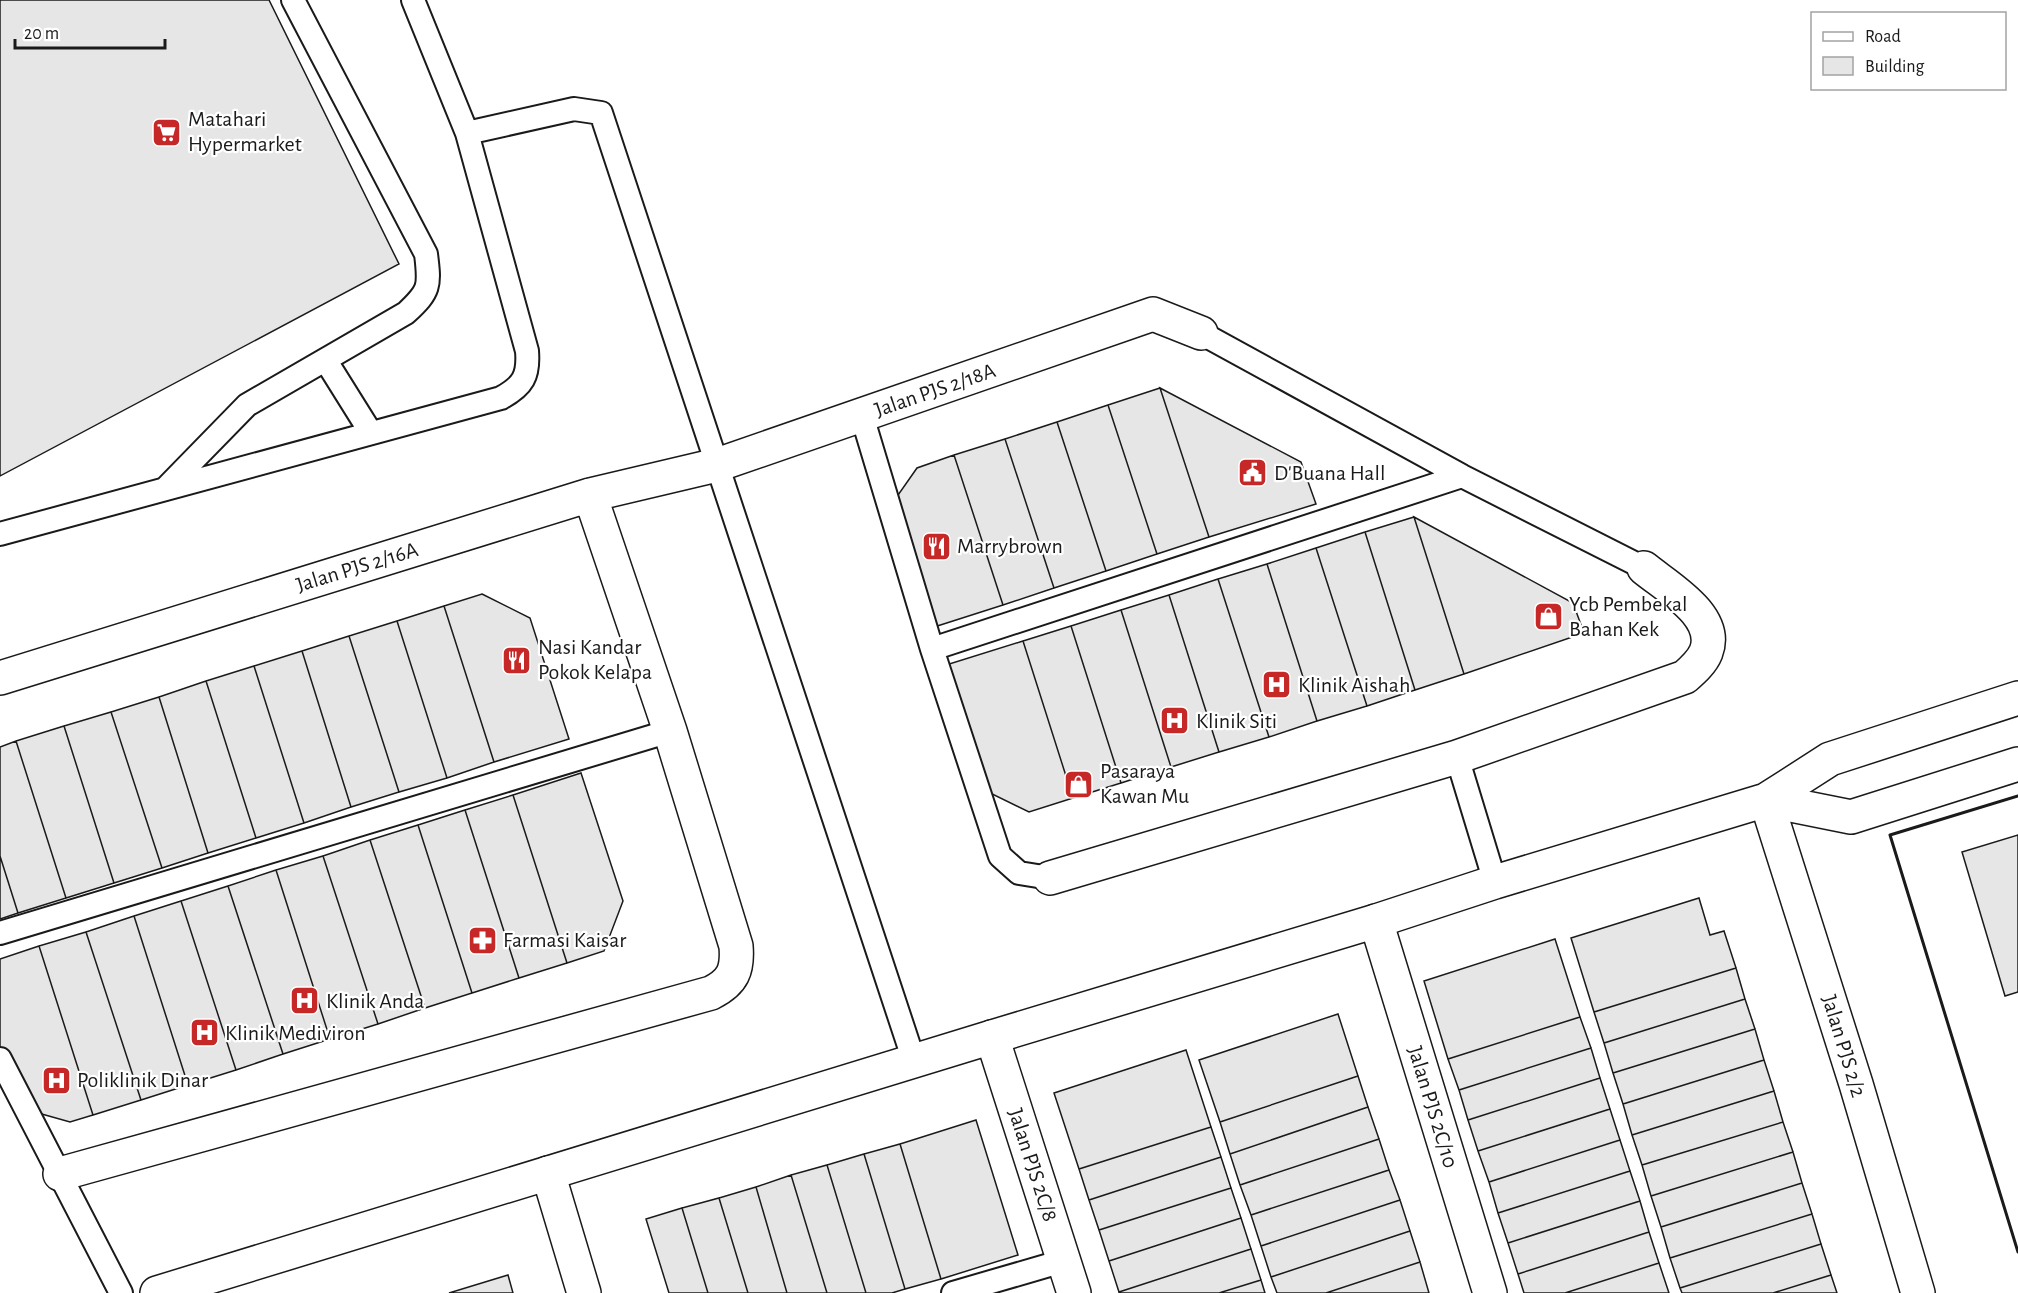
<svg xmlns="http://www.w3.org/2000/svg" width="2018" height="1293" font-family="'Alegreya Sans',sans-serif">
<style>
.building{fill:#e6e6e6;stroke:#1a1a1a;stroke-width:1.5}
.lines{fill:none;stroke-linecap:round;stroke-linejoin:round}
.service-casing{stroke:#1a1a1a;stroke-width:26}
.minor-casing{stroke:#1a1a1a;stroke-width:36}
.tertiary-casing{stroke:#1a1a1a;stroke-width:36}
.service{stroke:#fff;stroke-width:22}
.minor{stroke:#fff;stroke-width:33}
.tertiary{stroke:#fff;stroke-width:33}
.wall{stroke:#1a1a1a;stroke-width:3}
.labels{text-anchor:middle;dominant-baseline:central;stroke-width:4.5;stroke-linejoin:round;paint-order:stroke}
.poi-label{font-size:22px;fill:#1a1a1a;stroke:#fff;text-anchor:start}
.street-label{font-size:22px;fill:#1a1a1a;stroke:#fff}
</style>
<rect width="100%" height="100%" fill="#fff"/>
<!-- building -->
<path class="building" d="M0,0H269L399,264L0,476Z
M1160,388L1301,462L1316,504L1209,537Z
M1160,388L1209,537L1157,554L1108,405Z
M1108,405L1157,554L1106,571L1057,422Z
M1057,422L1106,571L1054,588L1005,439Z
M1005,439L1054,588L1003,605L954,455Z
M954,455L1003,605L931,628L891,505L917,468Z
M1414,517L1573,603L1584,633L1464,674Z
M1414,517L1464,674L1415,690L1365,532Z
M1365,532L1415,690L1367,706L1316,548Z
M1316,548L1367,706L1317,721L1267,564Z
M1267,564L1317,721L1269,737L1218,579Z
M1218,579L1269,737L1219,752L1169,595Z
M482,594L530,618L569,739L494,762L444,606Z
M1169,595L1219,752L1171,767L1121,610Z
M444,606L494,762L447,778L397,621Z
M1121,610L1171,767L1121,783L1071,626Z
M397,621L447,778L399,792L349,636Z
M1071,626L1121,783L1073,798L1023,641Z
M349,636L399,792L351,807L302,651Z
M1023,641L1073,798L1029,812L986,791L946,665Z
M302,651L351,807L304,823L254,666Z
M254,666L304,823L256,838L206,681Z
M206,681L256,838L208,853L159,697Z
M159,697L208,853L162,868L111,712Z
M111,712L162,868L114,883L64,726Z
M64,726L114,883L66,898L16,741Z
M16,741L66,898L18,913L0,856V747Z
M581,773L623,901L604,951L567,963L513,795Z
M513,795L567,963L519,978L465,810Z
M465,810L519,978L472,993L418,825Z
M418,825L472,993L425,1008L370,840Z
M2018,835V992L2005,996L1962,852Z
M370,840L425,1008L378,1024L323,856Z
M0,856L18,913L0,919Z
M323,856L378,1024L330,1039L276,870Z
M276,870L330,1039L283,1054L228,886Z
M228,886L283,1054L236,1070L181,901Z
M1699,898L1710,935L1724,931L1736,968L1594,1012L1571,938Z
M181,901L236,1070L188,1085L134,916Z
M134,916L188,1085L141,1100L86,932Z
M86,932L141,1100L93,1115L39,946Z
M1555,939L1580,1017L1448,1059L1424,981Z
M39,946L93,1115L70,1122L17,1107L0,1070V959Z
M1736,968L1745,999L1604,1043L1594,1012Z
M1745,999L1755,1029L1613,1073L1604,1043Z
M1338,1014L1358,1076L1220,1122L1199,1060Z
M1580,1017L1591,1048L1459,1090L1448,1059Z
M1755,1029L1764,1060L1623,1104L1613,1073Z
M1591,1048L1600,1078L1468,1120L1459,1090Z
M1186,1050L1211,1127L1079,1169L1054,1093Z
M1764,1060L1774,1091L1632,1135L1623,1104Z
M1358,1076L1368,1107L1230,1154L1220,1122Z
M1600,1078L1610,1109L1478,1151L1468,1120Z
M1774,1091L1783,1122L1642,1165L1632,1135Z
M1368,1107L1379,1139L1240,1185L1230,1154Z
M1610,1109L1620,1140L1489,1182L1478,1151Z
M976,1120L1018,1255L941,1279L900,1144Z
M1783,1122L1793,1152L1651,1196L1642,1165Z
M1211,1127L1221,1157L1089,1200L1079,1169Z
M1379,1139L1389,1170L1251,1215L1240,1185Z
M1620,1140L1630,1171L1498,1213L1489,1182Z
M900,1144L941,1279L905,1289L864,1154Z
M1793,1152L1802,1183L1661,1227L1651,1196Z
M864,1154L905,1289L892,1293H866L827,1165Z
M1221,1157L1231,1188L1099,1230L1089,1200Z
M827,1165L866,1293H827L791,1175Z
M1389,1170L1400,1200L1261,1246L1251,1215Z
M1630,1171L1640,1201L1508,1243L1498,1213Z
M791,1175L827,1293H787L756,1187Z
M1802,1183L1812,1214L1670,1258L1661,1227Z
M756,1187L787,1293H748L719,1198Z
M1231,1188L1241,1218L1109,1261L1099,1230Z
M719,1198L748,1293H708L682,1208Z
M1400,1200L1410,1231L1271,1277L1261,1246Z
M1640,1201L1649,1232L1518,1274L1508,1243Z
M682,1208L708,1293H669L646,1219Z
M1812,1214L1821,1244L1680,1288L1670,1258Z
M1241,1218L1251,1249L1119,1292L1109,1261Z
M1410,1231L1420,1262L1326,1293H1277L1271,1277Z
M1649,1232L1659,1263L1565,1293H1524L1518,1274Z
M1821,1244L1831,1275L1773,1293H1682L1680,1288Z
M1251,1249L1261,1280L1219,1293H1119V1292Z
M1420,1262L1429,1293H1326Z
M1659,1263L1669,1293H1565Z
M508,1275L513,1293H449Z
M1831,1275L1837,1293H1773Z
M1261,1280L1265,1293H1219Z"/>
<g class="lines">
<defs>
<path id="service" d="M467,133L574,109L601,113L914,1061
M1201,333L1462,476L1644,568
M326,361L371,433
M862,416L932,649L1000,856L1019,873L1050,878
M167,487L247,405L406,313C430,291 430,286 426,254L293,0
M0,534L501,398C523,386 529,376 527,351L467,133L413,0
M932,649L1462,476
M1457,757L1495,882
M0,933L670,731
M0,1059L121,1293
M953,1293L1063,1261"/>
<path id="minor" d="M0,678L590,495L717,465L1153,314L1201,333
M1050,878L1457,757L1685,677C1693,670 1702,662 1706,652C1720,616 1667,587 1644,568
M1376,921L1490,1293
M992,1037L1074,1293
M548,1173L584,1293
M60,1174L711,993C733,982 738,970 736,946L670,731L590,495"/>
<path id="tertiary" d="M1766,800L1856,1084L1918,1293
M1766,800L1851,817L2018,764
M157,1293L992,1037L1376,921L1495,882L1766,800L1830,759L2018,698"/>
</defs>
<!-- service casing -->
<use href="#service" class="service-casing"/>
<!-- minor casing -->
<use href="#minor" class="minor-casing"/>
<!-- tertiary casing -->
<use href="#tertiary" class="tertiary-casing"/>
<!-- service -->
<use href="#service" class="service"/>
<!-- minor -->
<use href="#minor" class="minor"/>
<!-- tertiary -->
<use href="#tertiary" class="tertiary"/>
<!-- wall -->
<path class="wall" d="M2018,796L1890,835L2018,1252"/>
</g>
<!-- icons -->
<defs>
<symbol id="supermarket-square" viewBox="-11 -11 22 22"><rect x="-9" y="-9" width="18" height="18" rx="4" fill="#c62828" stroke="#fff"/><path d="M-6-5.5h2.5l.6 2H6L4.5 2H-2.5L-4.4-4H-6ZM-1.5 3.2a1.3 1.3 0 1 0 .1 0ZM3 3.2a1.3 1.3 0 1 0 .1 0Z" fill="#fff"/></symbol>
<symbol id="civic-square" viewBox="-11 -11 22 22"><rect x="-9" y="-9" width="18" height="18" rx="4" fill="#c62828" stroke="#fff"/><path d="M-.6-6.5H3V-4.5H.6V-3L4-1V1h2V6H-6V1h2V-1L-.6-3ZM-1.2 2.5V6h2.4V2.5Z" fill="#fff"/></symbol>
<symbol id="restaurant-square" viewBox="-11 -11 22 22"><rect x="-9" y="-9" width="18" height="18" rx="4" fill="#c62828" stroke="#fff"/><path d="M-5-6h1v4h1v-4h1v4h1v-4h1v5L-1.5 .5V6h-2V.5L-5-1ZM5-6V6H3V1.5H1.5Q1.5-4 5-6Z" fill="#fff"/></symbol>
<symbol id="shop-square" viewBox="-11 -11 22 22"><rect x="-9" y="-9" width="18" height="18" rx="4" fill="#c62828" stroke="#fff"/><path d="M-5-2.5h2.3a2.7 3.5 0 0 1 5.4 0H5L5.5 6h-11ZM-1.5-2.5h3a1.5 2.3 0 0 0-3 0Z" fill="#fff"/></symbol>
<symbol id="hospital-square" viewBox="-11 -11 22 22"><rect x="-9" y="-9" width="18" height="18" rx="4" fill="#c62828" stroke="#fff"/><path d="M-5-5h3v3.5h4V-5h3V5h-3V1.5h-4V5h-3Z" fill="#fff"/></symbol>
<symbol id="pharmacy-square" viewBox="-11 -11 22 22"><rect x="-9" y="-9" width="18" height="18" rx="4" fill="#c62828" stroke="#fff"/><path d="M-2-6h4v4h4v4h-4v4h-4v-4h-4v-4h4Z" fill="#fff"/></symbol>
</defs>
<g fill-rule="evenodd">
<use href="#supermarket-square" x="150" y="116" width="33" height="33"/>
<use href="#civic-square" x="1236" y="456" width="33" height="33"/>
<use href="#restaurant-square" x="920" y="530" width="33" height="33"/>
<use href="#shop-square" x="1532" y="600" width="33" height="33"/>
<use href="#restaurant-square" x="500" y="644" width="33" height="33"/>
<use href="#hospital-square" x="1260" y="668" width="33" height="33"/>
<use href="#hospital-square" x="1158" y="704" width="33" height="33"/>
<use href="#shop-square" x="1062" y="768" width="33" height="33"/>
<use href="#pharmacy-square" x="466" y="924" width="33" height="33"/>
<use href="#hospital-square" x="288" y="984" width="33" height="33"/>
<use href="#hospital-square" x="188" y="1016" width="33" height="33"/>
<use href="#hospital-square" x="40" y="1064" width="33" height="33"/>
</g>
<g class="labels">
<!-- poi labels -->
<g class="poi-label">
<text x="188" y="119">Matahari<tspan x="188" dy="25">Hypermarket</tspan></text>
<text x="1274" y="473">D'Buana Hall</text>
<text x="957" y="546">Marrybrown</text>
<text x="1569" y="604">Ycb Pembekal<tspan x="1569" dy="25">Bahan Kek</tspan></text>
<text x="538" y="647">Nasi Kandar<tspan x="538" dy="25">Pokok Kelapa</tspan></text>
<text x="1298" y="685">Klinik Aishah</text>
<text x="1196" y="721">Klinik Siti</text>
<text x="1100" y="771">Pasaraya<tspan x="1100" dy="25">Kawan Mu</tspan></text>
<text x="503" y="940">Farmasi Kaisar</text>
<text x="326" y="1001">Klinik Anda</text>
<text x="225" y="1033">Klinik Mediviron</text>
<text x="77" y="1080">Poliklinik Dinar</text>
</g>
<!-- street labels -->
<g class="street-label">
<text transform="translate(935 390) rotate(-19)">Jalan PJS 2/18A</text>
<text transform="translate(357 567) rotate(-17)">Jalan PJS 2/16A</text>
<text transform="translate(1844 1046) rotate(73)">Jalan PJS 2/2</text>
<text transform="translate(1433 1107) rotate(73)">Jalan PJS 2C/10</text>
<text transform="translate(1033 1165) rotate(72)">Jalan PJS 2C/8</text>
</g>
</g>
<!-- legend -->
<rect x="1811" y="12" width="195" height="78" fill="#ffffff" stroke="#a3a3a3" stroke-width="1.5"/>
<rect x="1823" y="32" width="30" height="9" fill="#ffffff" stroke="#a3a3a3" stroke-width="1.5"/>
<text x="1865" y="42" font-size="18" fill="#1a1a1a">Road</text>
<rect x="1823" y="57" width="30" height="18" fill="#e6e6e6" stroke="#a3a3a3" stroke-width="1.5"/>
<text x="1865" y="72" font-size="18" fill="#1a1a1a">Building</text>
<!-- scale -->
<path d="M15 39v9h150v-9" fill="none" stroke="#1a1a1a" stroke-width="3"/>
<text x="24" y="39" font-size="18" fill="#1a1a1a" stroke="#ffffff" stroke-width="4.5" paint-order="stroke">20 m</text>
</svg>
